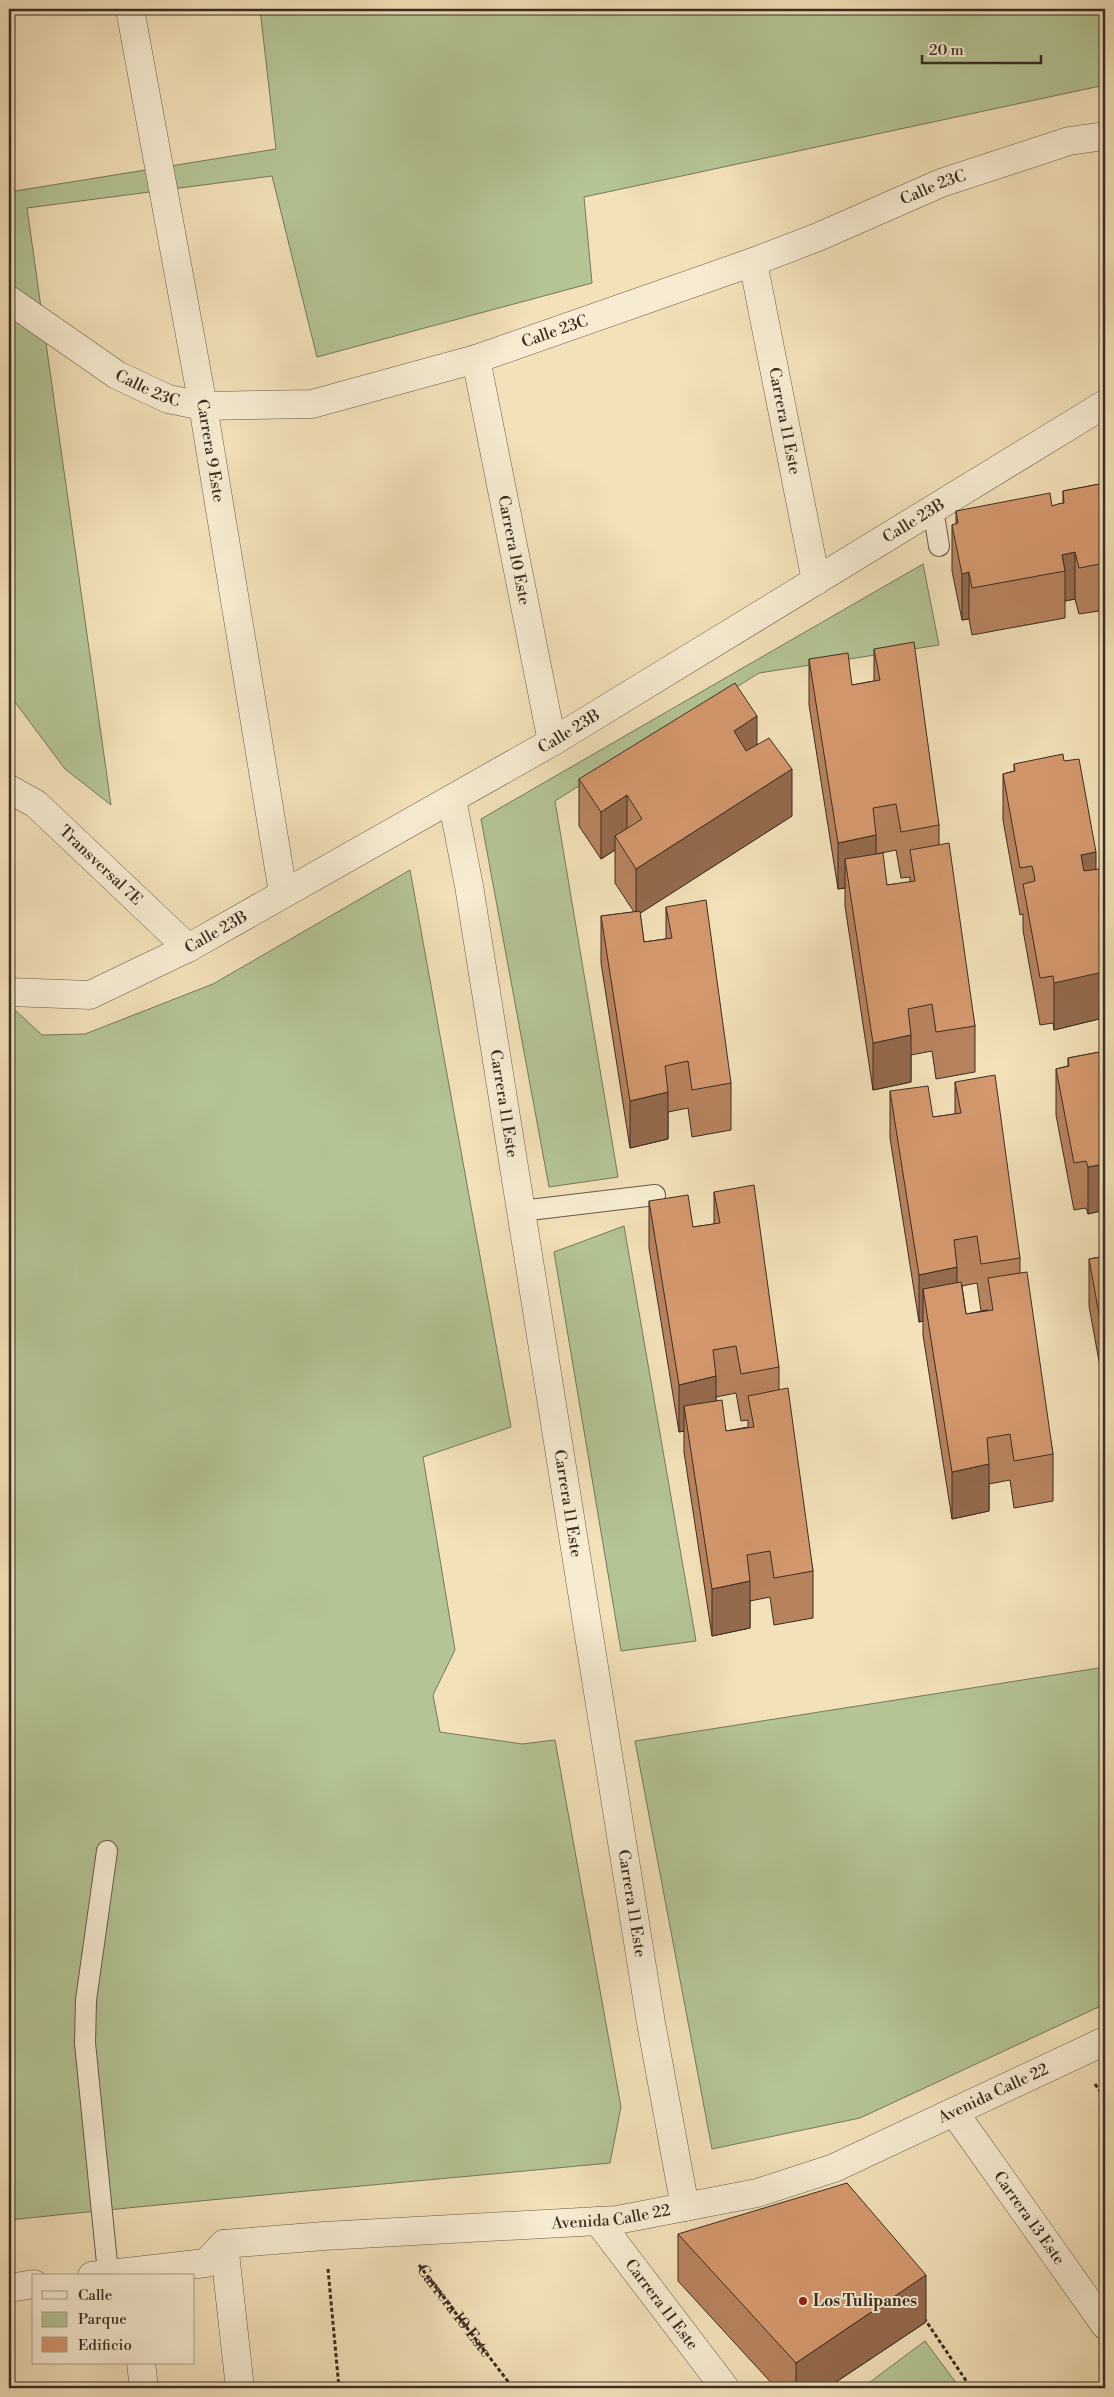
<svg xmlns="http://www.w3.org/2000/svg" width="1114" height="2397" font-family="'Libre Bodoni',serif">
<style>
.green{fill:#b4c494;stroke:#77785c}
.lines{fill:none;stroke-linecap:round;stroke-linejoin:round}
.lane-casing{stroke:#685a49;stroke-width:22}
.street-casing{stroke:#685a49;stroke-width:29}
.path{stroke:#3a2d24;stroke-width:3;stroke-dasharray:4 2.5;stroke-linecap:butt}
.lane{stroke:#f7ecd2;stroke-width:20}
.street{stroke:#f7ecd2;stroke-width:28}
.wall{fill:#b7835f;stroke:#3a2d24;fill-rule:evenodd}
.shaded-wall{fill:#956a4d;stroke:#3a2d24}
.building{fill:#d5986e;stroke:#3a2d24}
.poi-dot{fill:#8f2418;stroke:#f7ecd2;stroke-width:2}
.labels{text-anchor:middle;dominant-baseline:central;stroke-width:4;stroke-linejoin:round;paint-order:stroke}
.street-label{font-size:16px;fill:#3a2d24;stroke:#f7ecd2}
.poi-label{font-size:16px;font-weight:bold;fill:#3a2d24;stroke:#f7ecd2;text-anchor:start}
</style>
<rect width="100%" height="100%" fill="#f3e1b9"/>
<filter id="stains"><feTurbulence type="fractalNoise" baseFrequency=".004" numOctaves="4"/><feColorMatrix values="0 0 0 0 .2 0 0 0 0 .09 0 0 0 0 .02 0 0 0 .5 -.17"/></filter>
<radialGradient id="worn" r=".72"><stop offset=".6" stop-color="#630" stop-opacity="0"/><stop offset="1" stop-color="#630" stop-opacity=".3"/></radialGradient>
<!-- green -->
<path class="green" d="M260,9H1105V85L584,197L592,283L317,357L272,176L27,208L111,805L65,769L9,694V192L276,149Z
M923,564L939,645L759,673L555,801L618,1177L549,1187L481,819Z
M410,870L511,1427L423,1457L455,1650L433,1695L440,1732L522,1744L555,1740L621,2107L610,2163C410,2182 209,2199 9,2220V1010H15L42,1035L85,1034L213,984Z
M624,1226L696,1641L621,1651L554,1252Z
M1105,1667V2004L860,2118L712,2149L635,1741Z
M925,2341L960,2388H862Z"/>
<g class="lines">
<defs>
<path id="lane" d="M933,509L939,546
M521,1211L655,1195
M107,1851L86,2000L85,2043L108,2273"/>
<g id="street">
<path id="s2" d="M130,9L203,406L283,893"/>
<path id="s3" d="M753,262L816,581"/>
<path id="s4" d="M9,300L117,375L168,399L203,406L312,404L476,359L753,262L818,237L941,183L1069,141L1105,136"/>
<path id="s5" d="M476,359L552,742"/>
<path id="s6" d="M9,789L36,804L188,948"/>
<path id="s7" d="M452,799L469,886L651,2023L685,2207"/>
<path id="s8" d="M9,992L90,995L188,948L552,742L1105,404"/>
<path id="s9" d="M954,2112L1105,2325"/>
<path id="s10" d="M598,2221L725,2388"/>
<path d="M224,2244L240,2388"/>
<path id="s11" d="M92,2276L206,2263L224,2244L324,2236L617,2220L757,2193L834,2168L1105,2041"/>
<path d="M9,2288L34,2284"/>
<path d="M141,2363L144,2388"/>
</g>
</defs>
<!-- lane casing -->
<use href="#lane" class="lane-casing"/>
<!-- street casing -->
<use href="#street" class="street-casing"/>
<!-- path -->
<g class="path">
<path d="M1095,2084L1105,2098"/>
<path id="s1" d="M419,2265L513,2388"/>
<path d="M328,2269L339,2388"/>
<path d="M924,2318L971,2388"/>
</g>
<!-- lane -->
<use href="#lane" class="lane"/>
<!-- street -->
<use href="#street" class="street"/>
</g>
<!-- wall -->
<path class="wall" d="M1105,483V610L1079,614L1075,599L1065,601V618L972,635L969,619L962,620L952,571V525L956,524V511L1052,506L1063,503V491Z
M874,649L939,825V845L975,1026V1072L936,1079L932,1051L911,1055V1082L873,1090L845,906V888L838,889L809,705V659L852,685L874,681ZM896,850L901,878L910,877V882L887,885L876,854Z
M757,745L792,816L640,913L644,942L666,939V907L731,1083V1130L692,1137L688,1108L668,1112V1139L630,1148L601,963V916L634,912L615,883V850L601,859L579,826V779Z
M1014,764L1096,869L1105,900V1012H1103V1018L1054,1030L1053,1023L1040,1025L1023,930V914L1020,915L1003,820V774L1014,771Z
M1105,1051V1210L1088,1214L1086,1208L1074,1210L1056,1115V1069L1068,1066V1058Z
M955,1082L1020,1258V1273L1053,1454V1501L1014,1508L1010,1480L989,1484V1511L952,1519L923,1335V1321L919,1322L890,1138V1091L933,1117L955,1114ZM977,1283L981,1311L988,1310L966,1314L962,1286Z
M714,1192L779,1367V1390L813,1571V1618L774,1625L770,1597L750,1601V1628L712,1636L684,1452V1431L679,1432L649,1248V1201L693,1227L714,1224ZM736,1393L741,1421L748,1420V1427L726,1431L716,1400V1397Z
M1105,1248V1394L1089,1306V1259L1100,1257V1249Z
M678,2234L926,2322L827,2388H776L678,2281Z"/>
<!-- shaded-wall -->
<path class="shaded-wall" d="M1075,552V599L1065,601V571L1062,555Z
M969,572V619L962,620V574Z
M757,716V763L734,778V731Z
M792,769V816L636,916V869Z
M627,795V842L615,836V850L601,859V812Z
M876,835V881L845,859V888L838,889V843Z
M1096,852V899L1081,902V855Z
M1105,965V1012H1103V1018L1054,1030V983Z
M911,1035V1082L873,1090V1043Z
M668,1092V1139L630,1148V1101Z
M1105,1164V1210L1088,1214V1167Z
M957,1267V1314L923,1289V1321L919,1322V1275Z
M716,1376V1423L684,1406V1431L679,1432V1385Z
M989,1464V1511L952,1519V1472Z
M750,1581V1628L712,1636V1589Z
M926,2275V2322L827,2388H796V2363Z"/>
<!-- building -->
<path class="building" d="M1105,483V563L1079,568L1075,552L1062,555L1065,571L972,588L969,572L962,574L952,525L958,523L956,511L1050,493L1052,506L1058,504L1064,503L1063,491Z
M914,642L939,825L901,832L896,804L873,808L876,835L838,843L809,659L848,653L852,685L880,680L874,649Z
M735,683L757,716L734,731L746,751L769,738L792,769L636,869L615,836L642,819L627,795L601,812L579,779Z
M1063,754L1064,761L1079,759L1096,852L1081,855L1084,871L1099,869L1105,900V965L1101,966L1103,972L1054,983L1053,976L1040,978L1023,884L1035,881L1034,874L1032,866L1020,868L1003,774L1015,771L1014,764Z
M949,843L975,1026L936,1032L932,1004L908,1009L911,1035L873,1043L845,859L883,853L887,885L915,881L910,850Z
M706,900L731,1083L692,1090L688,1061L665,1066L668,1092L630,1101L601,916L640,911L644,942L672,938L666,907Z
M1105,1051V1164L1088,1167L1086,1161L1074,1163L1056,1069L1069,1066L1068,1058Z
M995,1075L1020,1258L981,1264L977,1236L954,1240L957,1267L919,1275L890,1091L928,1086L933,1117L961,1113L955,1082Z
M754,1185L779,1367L741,1374L736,1346L713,1350L716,1376L679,1385L649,1201L688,1195L693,1227L720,1223L714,1192Z
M1105,1248V1347L1089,1259L1101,1257L1100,1249Z
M1027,1272L1053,1454L1014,1461L1010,1434L987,1438L989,1464L952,1472L923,1289L961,1282L966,1314L993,1310L988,1278Z
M788,1388L813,1571L774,1578L770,1551L747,1555L750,1581L712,1589L684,1406L722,1400L726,1431L754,1427L748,1396Z
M847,2183L926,2275L796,2363L678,2234Z"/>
<!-- markers -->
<circle class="poi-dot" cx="803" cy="2301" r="5"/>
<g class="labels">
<!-- street labels -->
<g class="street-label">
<text stroke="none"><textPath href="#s4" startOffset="991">Calle 23C</textPath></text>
<text stroke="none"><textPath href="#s4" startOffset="586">Calle 23C</textPath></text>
<text stroke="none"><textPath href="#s4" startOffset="165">Calle 23C</textPath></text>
<text stroke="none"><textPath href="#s3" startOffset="162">Carrera 11 Este</textPath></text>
<text stroke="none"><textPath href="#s2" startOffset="449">Carrera 9 Este</textPath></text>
<text stroke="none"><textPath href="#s8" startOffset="1032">Calle 23B</textPath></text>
<text stroke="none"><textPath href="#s5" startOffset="195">Carrera 10 Este</textPath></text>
<text stroke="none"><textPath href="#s8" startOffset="628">Calle 23B</textPath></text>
<text stroke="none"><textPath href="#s6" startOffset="120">Transversal 7E</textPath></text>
<text stroke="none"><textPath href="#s8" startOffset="222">Calle 23B</textPath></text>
<text stroke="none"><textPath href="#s7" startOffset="309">Carrera 11 Este</textPath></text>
<text stroke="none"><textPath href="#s7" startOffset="714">Carrera 11 Este</textPath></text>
<text stroke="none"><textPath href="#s7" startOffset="1119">Carrera 11 Este</textPath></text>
<text stroke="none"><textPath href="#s11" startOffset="934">Avenida Calle 22</textPath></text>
<text stroke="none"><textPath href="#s11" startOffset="529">Avenida Calle 22</textPath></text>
<text stroke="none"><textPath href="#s9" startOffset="130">Carrera 13 Este</textPath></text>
<text stroke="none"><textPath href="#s10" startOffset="105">Carrera 11 Este</textPath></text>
<text stroke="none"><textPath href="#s1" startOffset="58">Carrera 10 Este</textPath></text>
</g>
<!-- poi labels -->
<g class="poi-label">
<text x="813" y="2301">Los Tulipanes</text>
</g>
</g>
<!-- margin -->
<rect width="1114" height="2397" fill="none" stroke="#f3e1b9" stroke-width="30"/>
<rect x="10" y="10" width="1094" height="2377" fill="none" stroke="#3a2d24" stroke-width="2.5"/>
<rect x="15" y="15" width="1084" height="2367" fill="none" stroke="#3a2d24"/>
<!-- legend -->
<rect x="32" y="2274" width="162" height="90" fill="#f7ecd2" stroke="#aba08c"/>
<rect x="42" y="2291" width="25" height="8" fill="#f7ecd2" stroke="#aba08c"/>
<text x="78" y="2300" font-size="15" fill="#3a2d24">Calle</text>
<rect x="42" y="2312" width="25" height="15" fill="#b4c494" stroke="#aba08c"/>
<text x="78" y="2324" font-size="15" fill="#3a2d24">Parque</text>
<rect x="42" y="2337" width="25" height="15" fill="#d5986e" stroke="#aba08c"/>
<text x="78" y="2350" font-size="15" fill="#3a2d24">Edificio</text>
<!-- scale -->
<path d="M922 55v8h119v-8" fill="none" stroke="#3a2d24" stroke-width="2.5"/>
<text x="929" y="55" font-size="15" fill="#3a2d24" stroke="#f7ecd2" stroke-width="4" paint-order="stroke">20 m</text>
<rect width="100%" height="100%" filter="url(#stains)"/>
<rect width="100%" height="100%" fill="url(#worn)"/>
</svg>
